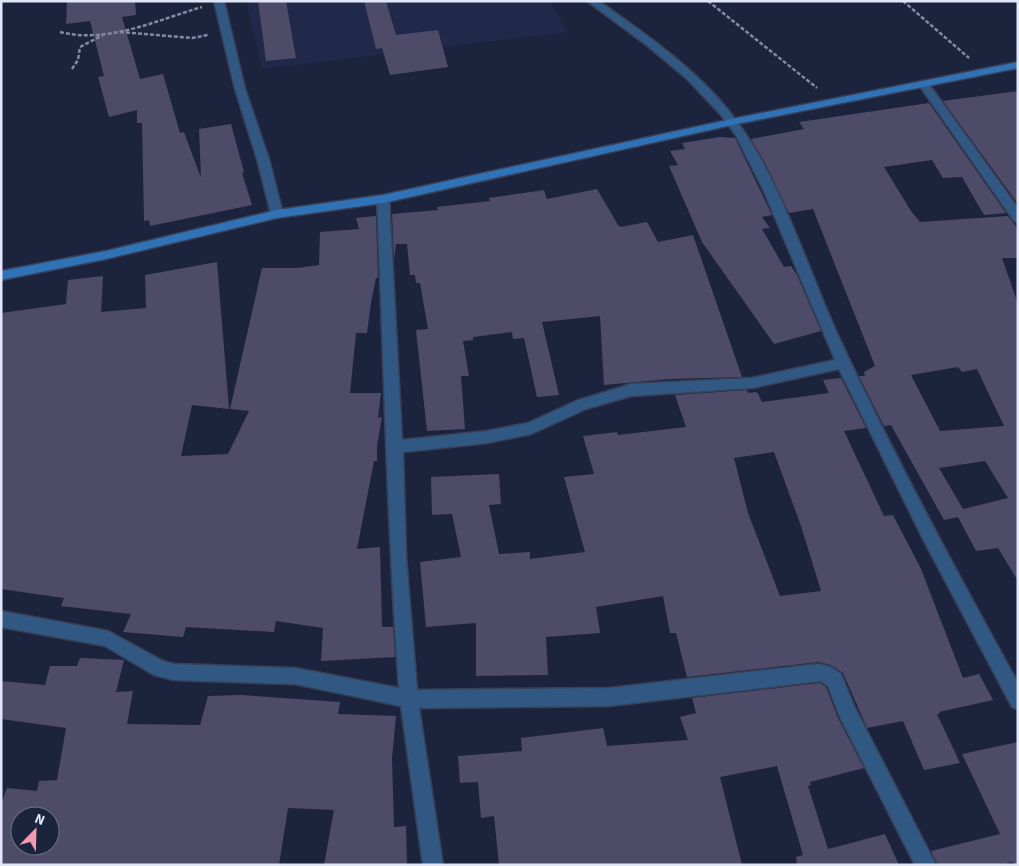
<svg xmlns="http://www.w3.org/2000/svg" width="1019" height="866" font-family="'Source Sans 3',sans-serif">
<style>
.built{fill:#202949}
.building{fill:#4e4b68;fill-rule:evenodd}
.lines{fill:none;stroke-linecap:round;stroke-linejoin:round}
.street-casing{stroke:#383f57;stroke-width:3}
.secondary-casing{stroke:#383f57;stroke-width:3}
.path{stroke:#848ba0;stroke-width:2.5;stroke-dasharray:4 2;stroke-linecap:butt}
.street{fill:#305882;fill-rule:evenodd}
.secondary{fill:#2f73b6;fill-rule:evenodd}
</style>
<rect width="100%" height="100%" fill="#1c243d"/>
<!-- built -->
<path class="built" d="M246,1H550L568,32L262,69Z"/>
<!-- building -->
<path class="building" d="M67,1H135L136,15L122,17L140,79L163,74L180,133L184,132L201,178L199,129L231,124L244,172L242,173L252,205L150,226L149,220L144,221L142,123H137V110L109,117L98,77L104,76L90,21L66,24Z
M258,1H286L296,58L266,61Z
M364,1H386L396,35L438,30L448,67L390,75L382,48L376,49Z
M1018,91V204L943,101Z
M929,103L1006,213L984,215L962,177L943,178L932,160L884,167L911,211L920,222L1008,216L1018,229V258H1002L1018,304V581L998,548L976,551L958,517L944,520L891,425L884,426L859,376H865L864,372L875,366L813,209L789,213L765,163L751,139L804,129L799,122ZM958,367L962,372L977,369L1004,426L940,431L911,375ZM985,461L1008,498L963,509L939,468Z
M720,137L735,138L772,215L762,217L770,228L762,229L784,267L791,266L797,275L821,331L774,344L702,242L669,166L678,165L670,151L685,149L682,143Z
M597,189L618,225L621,227L647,222L658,242L693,235L742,377L670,379L604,385L600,316L542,322L559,395L537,397L524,338L513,339L512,332L473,337V340L463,341L469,376H461L465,429L427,431L416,330L428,329L420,283H416L415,275H410L407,244H396L394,260L392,214L438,210L437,207L490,201L489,198L544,190L547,199Z
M376,216L378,278H376L371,303L367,333H356L350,393H381L378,418L382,417L377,446V461H374L357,549L380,547L382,627H393L395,657L321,661L323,628L276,621L274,632L186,627L183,637L123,632L131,614L61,606L64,598L1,589V313L66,304L68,280L103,276L101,312L146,308L145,275L217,262L229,409L192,405L181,456L228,454L249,411L230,409L262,268H297L319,265L320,232L359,229L356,218Z
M841,378L866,428L844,431L884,516L893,515L921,569L963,678L979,674L993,700L939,712L940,714H937L960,763L924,770L903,721L867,728L843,673L831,665L818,662L687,677L676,633H670L663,596L596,607L600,633L546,637L548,675L476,676V623L426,627L420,562L461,557L452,514L432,515L431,477L499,474L501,504L489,505L499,554L530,552V559L585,552L564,477L594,474L583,436L617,432L618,435L686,427L675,395L747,390L748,393L757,392L762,402L829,393L823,380ZM774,452L801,526L821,591L780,596L748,513L734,458Z
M80,658L124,660L116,692L133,691L127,724L200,725L208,696L241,695L340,702L338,714L396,716L392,758L394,827L406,826L407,865H324L334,810L288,808L279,865H1V804L7,788L37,791L39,781L57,780L66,728L1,719V681L45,685L50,666H77ZM20,816H50V846H20Z
M820,683L826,687L838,718L864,768L810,782L811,785L808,786L828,849L885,834L899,865H797L796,857L803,855L777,766L720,777L742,865H499L494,816L481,818L478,782L460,783L458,756L522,751L521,738L603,728L607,746L688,740L680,717L696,713L692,698Z
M1018,742V865H1014L1012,862L1001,865H938L931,851L1000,834L962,754Z"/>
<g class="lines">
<defs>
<path id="street" d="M214,1H224L245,89L269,159L283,214L281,217H273L271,214L257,159L235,89Z
M587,1H599C645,34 694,67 729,111C780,174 807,269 841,342C895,458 956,571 1018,683V710L1012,707L923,539L839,369L752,388L631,396L586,409L531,434L487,443L403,452L406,557L417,690L609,688L818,664L831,667L841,674L854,706L936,865H915L840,717L828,686L821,681L609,706L419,708L443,865H423L401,706L295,684L174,680L154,675L105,646L1,627V611L108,631L163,661L174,664L295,668L399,688C387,525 384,362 377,199L379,196H387L389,199L402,440L487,431L528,423L576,401L631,384L752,378L835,360L763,189L735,134L721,115L687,79L649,47Z
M924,82L928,83L1018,208V222L1014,221L919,85Z"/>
<path id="secondary" d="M1018,62V68L732,125L383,203L277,218L106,259L1,280V271L106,251L277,210L383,195L732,119Z"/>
</defs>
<!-- street casing -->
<use href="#street" class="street-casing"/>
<!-- secondary casing -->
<use href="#secondary" class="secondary-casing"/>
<!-- path -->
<path class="path" d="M708,1L817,88
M903,1L969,58
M60,32C108,44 157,20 202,7
M120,32L192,38L208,35
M72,69L78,60L80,47L103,35"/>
<!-- street -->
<use href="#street" class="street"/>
<!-- secondary -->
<use href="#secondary" class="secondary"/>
</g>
<!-- border -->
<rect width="1019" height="866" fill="none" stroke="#e1e7f9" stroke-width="5"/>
<!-- north arrow -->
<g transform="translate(35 831) rotate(23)"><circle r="24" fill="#1c243d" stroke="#6b7288"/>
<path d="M0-4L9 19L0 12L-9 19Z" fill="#f39aac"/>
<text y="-8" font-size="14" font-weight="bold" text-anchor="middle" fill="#e1e7f9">N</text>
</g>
</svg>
